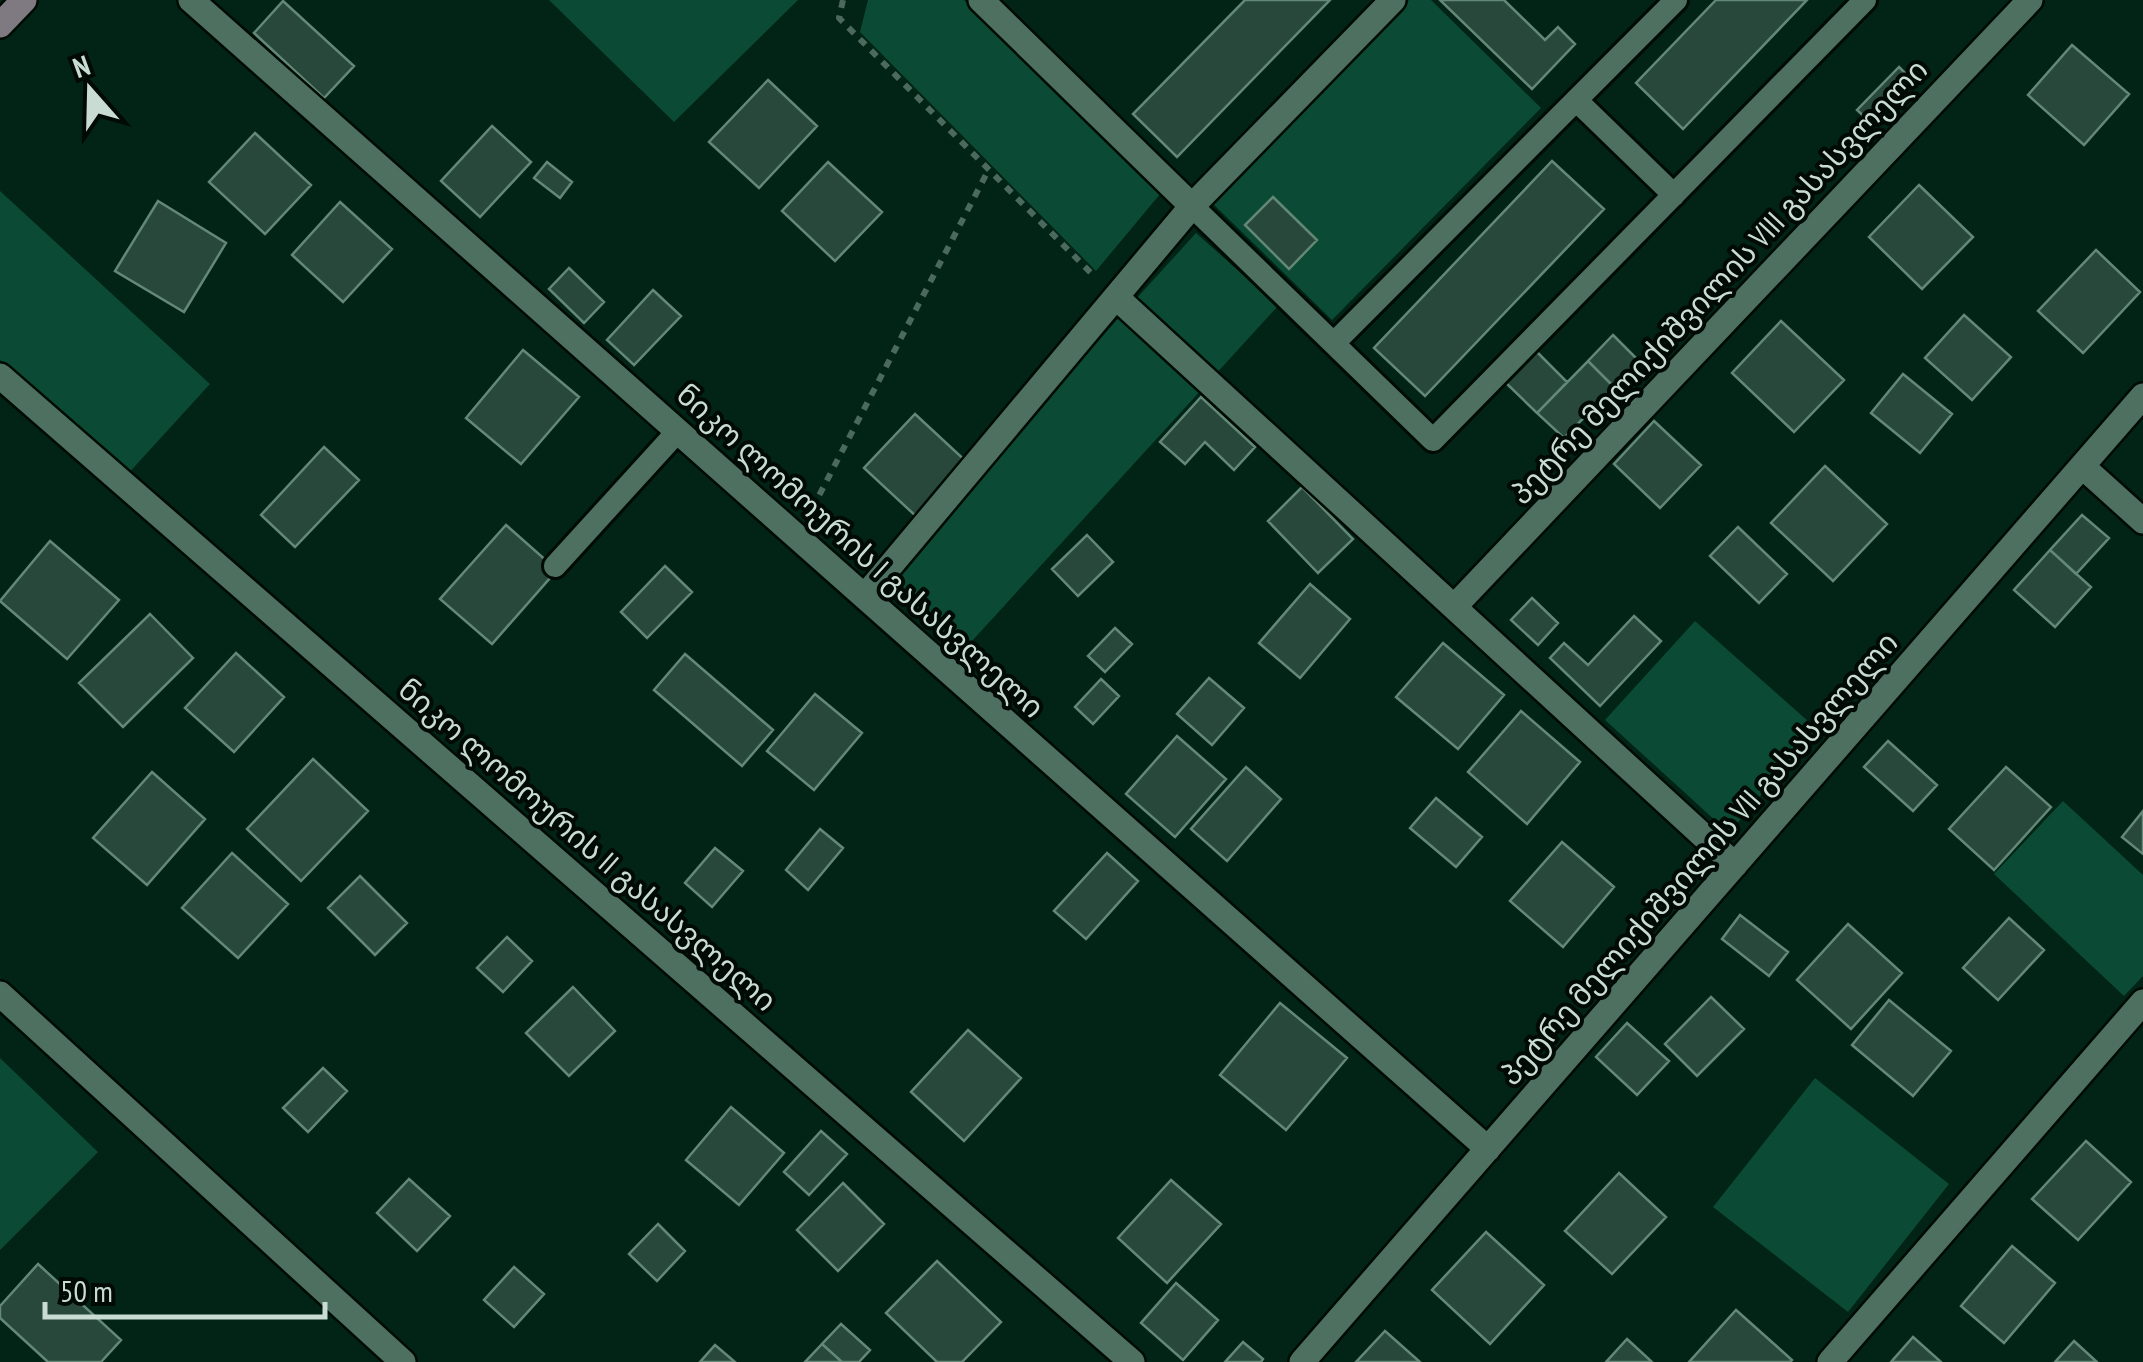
<svg xmlns="http://www.w3.org/2000/svg" width="2143" height="1362" font-family="'PT Sans Narrow','Noto Sans Georgian',sans-serif">
<style>
.green{fill:#0b4a34}
.building{fill:#27483a;stroke:#648877;stroke-width:2.5}
.lines{fill:none;stroke-linecap:round;stroke-linejoin:round}
.lane-casing{stroke:#000b04;stroke-width:28}
.street-casing{stroke:#000b04;stroke-width:30}
.secondary-casing{stroke:#000b04;stroke-width:30}
.path{stroke:#4c695d;stroke-width:6;stroke-dasharray:8 8;stroke-linecap:butt}
.lane{stroke:#4d7060;stroke-width:22}
.street{stroke:#4d7060;stroke-width:25}
.secondary{stroke:#7f7a82;stroke-width:25}
.labels{text-anchor:middle;dominant-baseline:central;stroke-width:8;stroke-linejoin:round;paint-order:stroke}
.street-label{font-size:30px;fill:#c9dcd3;stroke:#010a05}
</style>
<rect width="100%" height="100%" fill="#012417"/>
<!-- green -->
<path class="green" d="M549,0H798L674,122Z
M868,0H964L1161,193L1096,271L860,32Z
M1409,0H1431L1541,108L1332,320L1211,202Z
M0,191L210,384L126,476L0,360Z
M1196,233L1278,306L962,652L881,579Z
M1695,621L1817,729L1729,833L1605,720Z
M2063,801L2143,875V976L2124,996L1994,874Z
M0,1058L98,1152L0,1250Z
M1815,1078L1949,1184L1848,1312L1713,1207Z"/>
<!-- building -->
<path class="building" d="M1245,0H1330L1177,157L1133,114Z
M1440,0H1504L1545,40L1558,27L1575,44L1532,89Z
M1716,0H1807L1683,129L1636,83Z
M283,1L354,66L324,98L254,33Z
M2072,45L2129,94L2084,145L2028,95Z
M1899,67L1911,79L1870,122L1857,110Z
M768,80L817,126L759,188L709,142Z
M492,126L531,162L480,217L441,181Z
M255,133L311,185L265,234L209,182Z
M1552,161L1604,209L1425,396L1374,348Z
M547,162L572,182L560,198L534,178Z
M828,162L882,212L835,261L782,211Z
M1919,185L1973,237L1922,289L1869,237Z
M1273,197L1317,240L1289,269L1245,225Z
M158,201L226,243L184,312L115,271Z
M340,202L392,249L343,302L292,255Z
M2096,250L2140,292L2083,353L2038,311Z
M569,268L604,302L584,323L549,289Z
M653,290L681,316L634,365L607,340Z
M1964,315L2011,357L1972,400L1925,358Z
M1781,321L1844,380L1794,432L1732,373Z
M1613,335L1639,361L1614,387L1588,361Z
M523,350L579,397L521,464L466,418Z
M1537,352L1567,382L1537,413L1506,383Z
M1588,361L1614,387L1564,438L1537,413Z
M1903,374L1952,414L1920,453L1871,413Z
M1201,397L1255,447L1234,470L1205,442L1185,464L1160,442Z
M915,414L970,465L919,519L864,468Z
M1654,421L1701,465L1660,508L1614,464Z
M324,447L359,480L295,547L261,515Z
M1825,466L1887,524L1833,581L1771,523Z
M1302,487L1353,539L1318,573L1268,521Z
M2082,515L2109,538L2076,574L2050,550Z
M506,525L557,570L492,644L440,599Z
M1738,527L1787,574L1759,603L1710,556Z
M1087,535L1113,562L1078,596L1052,569Z
M50,541L119,600L67,659L0,601Z
M2050,550L2091,587L2055,627L2014,590Z
M665,566L692,592L647,638L621,612Z
M1310,584L1350,619L1300,678L1259,643Z
M1532,598L1558,623L1538,645L1511,620Z
M150,614L193,658L123,727L79,683Z
M1634,616L1661,641L1600,706L1550,658L1564,643L1588,665Z
M1115,628L1132,644L1105,672L1088,656Z
M1443,643L1504,695L1458,749L1396,697Z
M236,653L284,697L234,752L185,708Z
M685,654L773,730L742,766L654,690Z
M1209,678L1244,708L1212,745L1177,714Z
M1101,679L1119,696L1093,724L1075,707Z
M815,694L862,733L814,790L767,751Z
M1521,711L1580,762L1527,824L1468,772Z
M1177,736L1226,779L1175,837L1126,794Z
M1888,741L1937,785L1913,811L1864,767Z
M313,759L368,811L301,881L247,829Z
M1246,767L1281,799L1227,861L1191,829Z
M2006,767L2051,807L1994,870L1949,829Z
M152,772L205,819L147,885L93,838Z
M1436,798L1482,837L1456,867L1410,828Z
M2143,811V854L2122,837Z
M820,829L843,848L808,890L786,870Z
M1562,842L1614,887L1563,947L1510,901Z
M715,848L743,871L712,907L685,883Z
M232,853L288,904L238,958L182,908Z
M1107,853L1138,881L1086,939L1054,911Z
M360,876L407,923L375,955L328,908Z
M1740,915L1788,952L1769,976L1722,939Z
M2009,918L2044,950L1998,1000L1963,968Z
M1848,924L1902,973L1851,1029L1797,980Z
M507,937L532,961L503,992L477,968Z
M573,987L615,1031L569,1076L526,1033Z
M1711,997L1744,1029L1697,1076L1665,1044Z
M1889,1000L1951,1051L1913,1096L1852,1045Z
M1280,1003L1347,1058L1286,1130L1220,1075Z
M1627,1023L1669,1061L1637,1095L1596,1057Z
M968,1030L1021,1078L964,1141L911,1092Z
M323,1068L347,1091L308,1132L283,1108Z
M731,1107L784,1153L739,1205L686,1160Z
M821,1131L847,1154L809,1195L784,1172Z
M2086,1141L2131,1182L2078,1240L2032,1199Z
M1619,1173L1666,1217L1612,1274L1565,1231Z
M409,1179L450,1216L417,1251L377,1213Z
M1171,1180L1221,1224L1167,1283L1118,1238Z
M843,1183L884,1224L838,1271L797,1230Z
M658,1224L685,1251L657,1281L629,1254Z
M1486,1232L1544,1285L1490,1344L1432,1290Z
M2012,1246L2055,1283L2004,1343L1961,1306Z
M937,1261L1001,1322L962,1362H937L886,1313Z
M38,1264L121,1340L101,1362H48L0,1318V1306Z
M514,1267L544,1294L514,1327L484,1300Z
M1176,1283L1218,1320L1183,1360L1141,1323Z
M1736,1310L1792,1360L1790,1362H1689Z
M841,1324L870,1350L859,1362H842L822,1344Z
M1385,1331L1420,1362H1356Z
M1913,1337L1941,1362H1891Z
M1627,1339L1652,1362H1606Z
M2074,1341L2097,1362H2055Z
M1243,1342L1263,1359L1261,1362H1225Z
M822,1344L842,1362H805Z
M715,1345L735,1362H700Z"/>
<g class="lines">
<defs>
<path id="lane" d="M1576,100L1674,195
M1192,206L1433,440L1865,0
M1334,343L1676,0
M555,566L678,431"/>
<path id="street" d="M191,0L1488,1149
M981,0L1192,206
M1116,297L1735,865
M0,376L1132,1362
M2082,466L2143,521
M865,596L1192,206L1393,0
M1454,607L2030,0
M0,994L403,1362
M1302,1362L2143,396
M1830,1362L2143,1002"/>
<path id="secondary" d="M0,25L24,0"/>
</defs>
<!-- lane casing -->
<use href="#lane" class="lane-casing"/>
<!-- street casing -->
<use href="#street" class="street-casing"/>
<!-- secondary casing -->
<use href="#secondary" class="secondary-casing"/>
<!-- path -->
<path class="path" d="M843,0L839,18L1096,278
M812,509L989,169"/>
<!-- lane -->
<use href="#lane" class="lane"/>
<!-- street -->
<use href="#street" class="street"/>
<!-- secondary -->
<use href="#secondary" class="secondary"/>
</g>
<g class="labels">
<!-- street labels -->
<g class="street-label">
<text transform="translate(1718 281) rotate(-47)">პეტრე მელიქიშვილის VIII გასასვლელი</text>
<text transform="translate(861 550) rotate(42)">ნიკო ლომოურის I გასასვლელი</text>
<text transform="translate(588 844) rotate(41)">ნიკო ლომოურის II გასასვლელი</text>
<text transform="translate(1698 858) rotate(-49)">პეტრე მელიქიშვილის VII გასასვლელი</text>
</g>
</g>
<!-- north arrow -->
<g transform="translate(90 90) rotate(340)" stroke="#010a05" stroke-width="8" paint-order="stroke">
<path d="M0-8L18 38L0 25L-18 38Z" fill="#c9dcd3"/>
<text y="-15" font-size="28" font-weight="bold" text-anchor="middle" fill="#c9dcd3">N</text>
</g>
<!-- scale -->
<path d="M45 1302v15h280v-15" fill="none" stroke="#c9dcd3" stroke-width="5"/>
<text x="60" y="1302" font-size="30" fill="#c9dcd3" stroke="#010a05" stroke-width="8" paint-order="stroke">50 m</text>
</svg>
